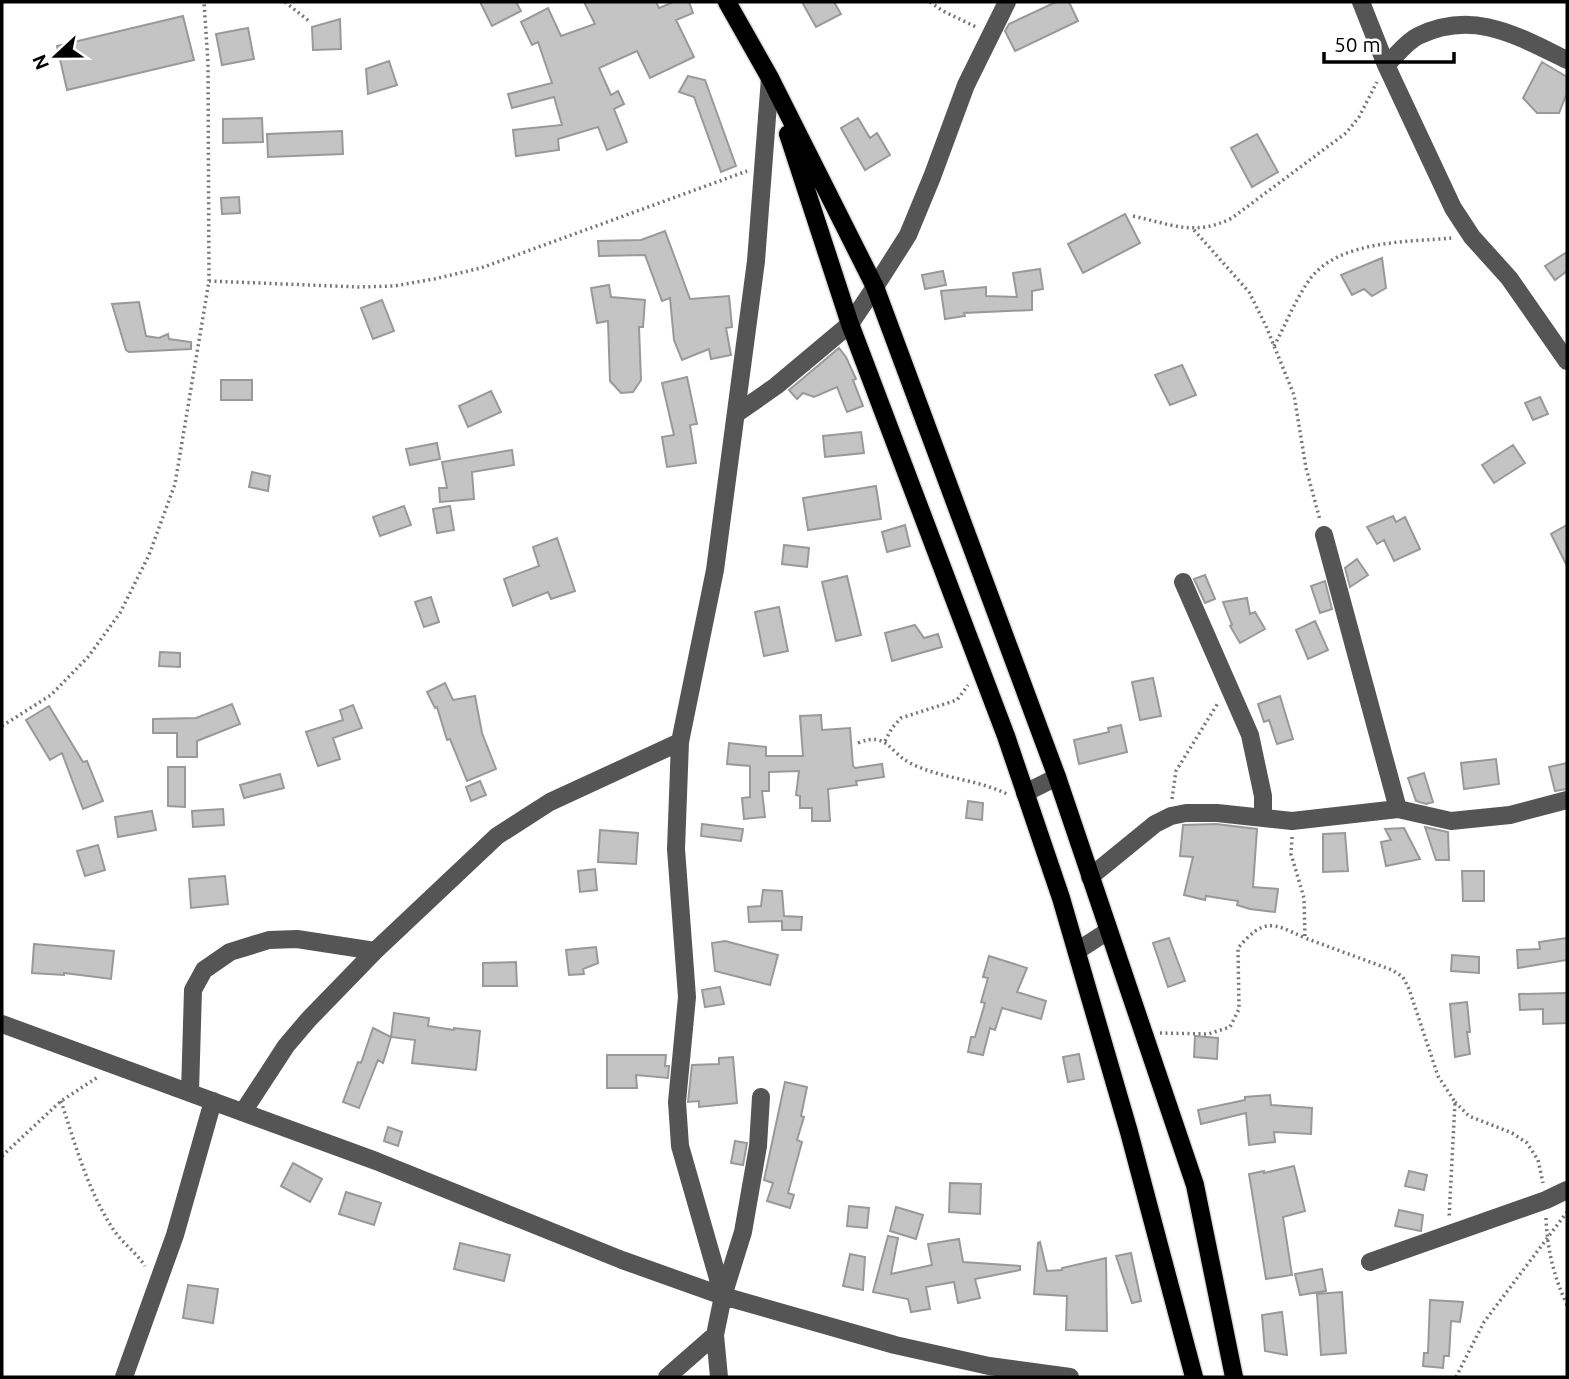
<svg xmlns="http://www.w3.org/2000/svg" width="1569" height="1379" font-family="Ubuntu,sans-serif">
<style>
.building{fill:#c4c4c4;stroke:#999;stroke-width:2}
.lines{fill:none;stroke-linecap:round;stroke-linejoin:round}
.major-casing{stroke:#dbdbdb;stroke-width:21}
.path{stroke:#777;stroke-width:3.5;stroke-dasharray:2 3.5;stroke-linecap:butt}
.minor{stroke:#555;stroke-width:18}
.major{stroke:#000;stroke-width:18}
</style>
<rect width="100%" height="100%" fill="#fff"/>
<!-- building -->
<path class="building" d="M480,2H516L521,11L492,26Z
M584,2H656L659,8L674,2H689L693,13L676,20L694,57L650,78L637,51L599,68L611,95L618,91L624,104L614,109L627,142L607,150L598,127L558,139L559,150L516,156L513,130L562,125L554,97L512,108L508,94L552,83L538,42L532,45L521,22L548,8L561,36L595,24Z
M802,2H834L841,14L816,27Z
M1056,2H1069L1078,21L1015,51L1005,31L1009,24Z
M183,16L194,60L67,90L57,46Z
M340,19L341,49L313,50L312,27Z
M248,28L254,59L222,65L216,34Z
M389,61L397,85L368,94L366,69Z
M1542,62L1567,77V93L1559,113H1537L1523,98Z
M688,76L705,80L736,166L721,172L694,97L679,92Z
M262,118L263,142L223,143V119Z
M858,118L870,138L877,133L890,155L865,170L841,128Z
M342,131L343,154L268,157L267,134Z
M1257,134L1278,172L1252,187L1231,148Z
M239,197L240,213L222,214L221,198Z
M1125,214L1140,243L1083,273L1068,244Z
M665,231L690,299L729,296L732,327L726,328L731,355L711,359L709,349L682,360L674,340L670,298L662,301L645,255L599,256L598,241L641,240Z
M1567,252V271L1555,280L1545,266Z
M1382,258L1386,288L1372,296L1364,289L1352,295L1341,275Z
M1040,269L1043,289L1032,291V310L964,313L965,316L945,319L941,291L986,287V296L1017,297L1013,273Z
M943,271L946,285L925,289L922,275Z
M609,285L611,297L645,300L643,327H639L641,380L633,392L621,393L610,381L608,321L597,323L591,288Z
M382,300L394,331L373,339L361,308Z
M139,302L146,336L159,338L168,334L169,339L191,342V349L129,352L126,350L112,304Z
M839,348L846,357L856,379L853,380L863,406L847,412L837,387L814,397L803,393L797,399L789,390Z
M1182,365L1196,395L1170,405L1155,375Z
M687,377L697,424L690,425L696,463L667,467L662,437L674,435L662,383Z
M221,380H252V400H221Z
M491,391L501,412L468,427L459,406Z
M1540,397L1548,414L1533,420L1525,403Z
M861,432L864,453L825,457L823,436Z
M437,443L440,459L410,465L406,449Z
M1513,445L1525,463L1494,483L1482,465Z
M512,450L514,465L472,472L474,499L440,502L439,488H447L442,462Z
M252,472L270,476L268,491L249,487Z
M876,486L881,519L808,530L803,498Z
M404,506L411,525L380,536L373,517Z
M450,506L454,530L437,533L433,509Z
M1393,516L1396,522L1405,517L1420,549L1394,561L1384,540L1377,544L1367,527Z
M905,525L910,546L887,552L882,532Z
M1567,525V566L1551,534Z
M557,538L575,591L551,599L548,592L513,606L504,579L539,566L533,547Z
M784,545L809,548L807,567L782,564Z
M1357,559L1368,575L1350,587L1345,568Z
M1205,575L1215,599L1205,603L1194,579Z
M847,576L861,635L836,641L822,582Z
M1325,581L1332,609L1320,613L1311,586Z
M431,597L439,622L424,627L415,602Z
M1247,598L1250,614L1255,612L1265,629L1240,643L1230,626L1232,625L1223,602Z
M779,607L788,651L764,656L755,612Z
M1315,621L1328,650L1308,659L1296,630Z
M915,625L924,638L938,634L942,647L892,661L885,633Z
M160,652L180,653V667L159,666Z
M1153,678L1161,716L1140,720L1132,682Z
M445,683L453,700L475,696L482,733L496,769L467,781L450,739L447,740L437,707L435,708L427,692Z
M1280,696L1293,739L1277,744L1269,720L1264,722L1258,704Z
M232,704L240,724L197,741V757H177V733H153V719L196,718Z
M353,705L362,728L333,738L340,759L318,766L306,732L343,720L340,710Z
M49,706L83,762L87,761L103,801L83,809L62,753L50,760L26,720Z
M821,715L822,730L850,728L853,766L855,768L882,764L884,777L856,781L857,785L828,789L830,821H812V808H800V796L796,795L799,771L769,772V791H762L765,817L744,819L742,798L750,797V766L727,764L729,743L766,747V756H803L800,716Z
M1121,725L1127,752L1079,764L1074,740L1109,732L1108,728Z
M1496,759L1499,784L1464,789L1461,763Z
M1567,763V789L1555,791L1549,767Z
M168,767H185V807L168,806Z
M1424,773L1433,802L1426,804L1416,801L1408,778Z
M280,774L284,788L244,798L240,785Z
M480,781L486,795L471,801L466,787Z
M968,801L983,803L982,820L966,818Z
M223,809L224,825L193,827L192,811Z
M152,811L156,830L118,837L115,817Z
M702,824L743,829L741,841L701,836Z
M1216,824L1257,829L1253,887L1278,889L1275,912L1250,909L1237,905L1238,901L1206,896L1205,900L1184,895L1193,857L1180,856L1183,825Z
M1425,827L1448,832L1449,860H1436Z
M1404,828L1420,859L1386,866L1381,842L1391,840L1385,829Z
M600,830L638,833L636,864L598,862Z
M1345,833L1348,871L1323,872V834Z
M98,845L105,870L85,876L77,851Z
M595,869L597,890L580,892L578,871Z
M1462,871H1484V901H1463Z
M225,876L228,904L191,908L189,879Z
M763,890L782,891L784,916L802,917L801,930H782V921L749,922L748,907L761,906Z
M1169,938L1185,981L1168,987L1153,943Z
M1567,938V960L1518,968L1517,950L1540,949L1539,942Z
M725,941L778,955L770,985L715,971L712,943Z
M34,944L114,951L111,979L64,973V975L32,973Z
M596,947L598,963L583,969L584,974L569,975L566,950Z
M1452,955L1479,957V973L1451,971Z
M989,956L1027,968L1017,992L1046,1001L1041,1019L1002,1008L995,1030L990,1028L983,1055L968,1052L971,1037H975L985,1003L981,1002L988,978L983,977Z
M516,962L517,986H483V963Z
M720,987L724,1004L705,1007L702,990Z
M1567,993V1023L1543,1024V1009L1520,1010L1519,994Z
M1467,1002L1470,1032H1467L1470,1054L1455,1057L1450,1004Z
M394,1013L429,1018L428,1026L454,1030V1028L480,1031L476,1070L412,1063L415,1040L391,1037Z
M373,1028L391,1037L383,1063L378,1060L359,1108L343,1102L358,1062L361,1063Z
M1195,1036L1218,1038L1217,1059L1194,1057Z
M1079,1054L1084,1079L1068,1082L1063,1057Z
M607,1055H666L665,1066H669L668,1078L636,1075L637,1088H607Z
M733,1057L737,1103L699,1107V1101L688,1102L692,1065L719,1064V1058Z
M785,1082L807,1087L801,1116L804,1117L797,1140L802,1142L788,1193L794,1195L790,1208L767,1201L773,1183L764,1180Z
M1270,1095L1271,1105L1312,1108L1311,1134L1274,1132L1275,1142L1249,1145L1246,1113L1201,1124L1198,1110L1245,1100V1097Z
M388,1127L402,1132L398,1146L384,1141Z
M735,1141L747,1143L743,1165L731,1163Z
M293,1163L322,1179L310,1202L281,1186Z
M1294,1166L1305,1211L1283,1217L1292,1275L1266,1279L1249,1174L1264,1171V1173Z
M1409,1171L1427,1175L1424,1190L1405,1186Z
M950,1183L981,1184L980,1214L949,1212Z
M346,1192L381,1203L374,1225L339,1214Z
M849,1206L869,1208L867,1228L847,1226Z
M896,1207L923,1215L916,1239L890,1231Z
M1399,1210L1423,1215L1421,1231L1395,1226Z
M888,1236L898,1238L891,1274L932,1265L928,1244L959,1239L963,1262L1020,1266V1270L975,1279L980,1298L958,1303L954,1282L926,1287L930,1309L911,1312L908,1299L873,1292Z
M1040,1242L1047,1271L1062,1270V1268L1106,1258L1107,1331L1066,1330L1067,1296L1034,1294L1038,1243Z
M460,1243L510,1255L504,1281L454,1269Z
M1131,1253L1141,1301L1132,1303L1116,1256Z
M850,1254L865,1257L863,1290L843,1286Z
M1322,1269L1326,1291L1300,1295L1295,1274Z
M188,1285L218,1289L213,1323L183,1318Z
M1342,1292L1346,1353L1321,1355L1317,1294Z
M1430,1300L1463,1302L1460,1322L1451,1321L1449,1356H1444L1443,1368L1423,1366L1424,1353H1428Z
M1282,1312L1287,1355L1265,1351L1262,1315Z"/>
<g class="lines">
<defs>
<path id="major" d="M727,2L770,78L875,287L1057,777L1195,1185L1234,1377
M788,134L850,324L1006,736L1061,898L1129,1132L1194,1377"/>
</defs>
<!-- major casing -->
<use href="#major" class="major-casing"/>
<!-- path -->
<path class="path" d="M285,2L309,21
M930,2L943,11L976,27
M1133,216C1170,224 1195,237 1232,218L1346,133L1359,117L1377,82
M1194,230L1249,292L1266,326L1294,395L1306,468L1320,520
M209,281L358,287L394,286L434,279L481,268L747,171
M1274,346C1286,324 1296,298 1310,279C1339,240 1408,242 1452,238
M2,726L51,695L88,657L120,613L149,555L175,484L209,281L208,63L204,2
M885,741L892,728L901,718L957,700L968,685
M858,743C887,731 889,752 910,763C941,779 978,779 1009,795
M1172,799L1176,771L1218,703
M1292,837L1291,854L1304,898L1305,938L1392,970L1403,977L1409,989L1438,1076L1455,1102L1449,1219
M1160,1033L1208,1034L1230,1027L1239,1009L1238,948C1264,918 1271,922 1305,938
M61,1101C75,1144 88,1191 113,1229C122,1243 136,1252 145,1266
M1455,1102L1469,1116L1512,1133L1527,1143L1538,1160L1543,1183
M2,1156L61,1101L98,1077
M1546,1218C1547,1249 1554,1277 1567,1305
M1456,1377L1484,1322L1567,1212"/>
<!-- minor -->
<path class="minor" d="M1361,2L1386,65L1453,208L1472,237L1509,278L1567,361
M1386,65C1396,56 1406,42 1418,36C1474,9 1517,36 1567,60
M736,414L776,386L850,324L875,287L908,235L932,177L966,85L1007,2
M1324,535L1398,809
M1183,582L1250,735L1263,796V818
M1025,793L1057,777
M1090,877L1155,824L1171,816L1186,813H1217L1292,821L1398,809L1451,821L1510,815L1567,800
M375,951L497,836L550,802L680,742
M1077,951L1108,931
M2,1024L376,1161L622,1260L723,1296L895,1345L989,1366L1070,1377
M190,1092L193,990L204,970L230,952L269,940L297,939L375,951L309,1019L286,1046L243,1112
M1370,1262L1546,1200L1567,1190
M723,1296L680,1146L677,1102L687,997L676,849L680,742L715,570L756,261L770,78
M124,1377L175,1235L213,1101
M667,1377L715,1335
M719,1377L715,1335L723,1296L743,1232L758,1146L761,1097"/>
<!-- major -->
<use href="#major" class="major"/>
</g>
<!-- border -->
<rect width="1569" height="1379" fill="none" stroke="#000000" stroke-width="7"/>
<!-- north arrow -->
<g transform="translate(56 56) rotate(248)" stroke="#ffffff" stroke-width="5" paint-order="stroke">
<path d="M0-5L12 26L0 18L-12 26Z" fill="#000000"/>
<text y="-10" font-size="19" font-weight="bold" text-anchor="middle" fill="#000000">N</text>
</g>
<!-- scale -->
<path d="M1324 52v10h130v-10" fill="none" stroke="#000000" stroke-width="3.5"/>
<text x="1334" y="52" font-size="21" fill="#000000" stroke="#ffffff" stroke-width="5" paint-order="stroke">50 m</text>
</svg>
